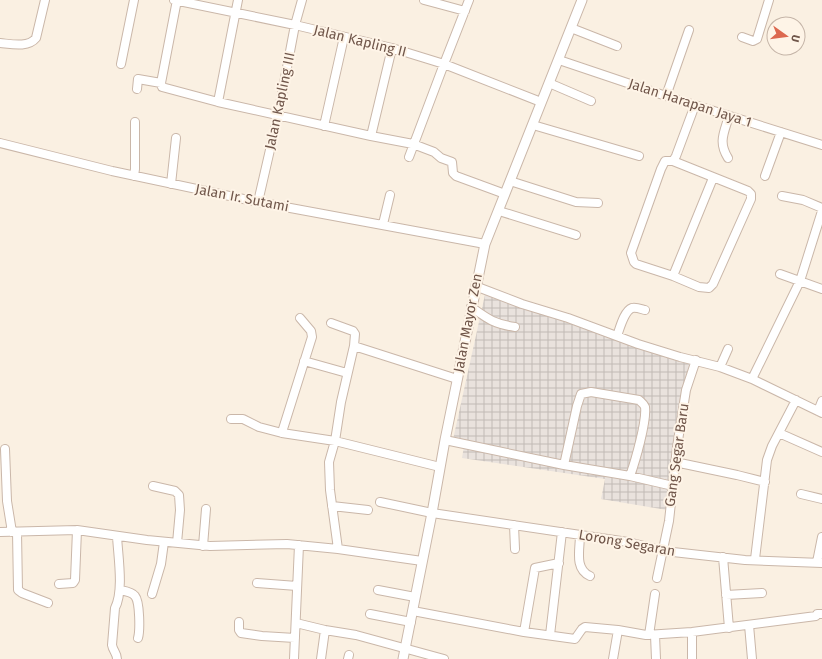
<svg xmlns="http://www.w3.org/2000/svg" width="822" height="659" font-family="'Fira Sans',sans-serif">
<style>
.industrial{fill:url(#industrial-grid)}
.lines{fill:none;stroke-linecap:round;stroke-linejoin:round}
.minor-casing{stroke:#cab7a9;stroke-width:10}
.tertiary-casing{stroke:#cab7a9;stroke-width:11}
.minor{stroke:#fff;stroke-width:8}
.tertiary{stroke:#fff;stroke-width:9}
.labels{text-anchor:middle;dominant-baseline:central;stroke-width:4;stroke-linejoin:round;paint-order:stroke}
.street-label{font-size:14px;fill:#70564a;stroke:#fef4e7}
</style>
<defs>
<pattern id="industrial-grid" width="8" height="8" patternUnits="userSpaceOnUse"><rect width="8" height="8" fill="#e9e2dd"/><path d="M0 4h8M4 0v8" fill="none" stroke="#c1bab5"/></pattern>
</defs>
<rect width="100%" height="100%" fill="#faf0e2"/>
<!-- industrial -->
<path class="industrial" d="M486,290L693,364L667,510L601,499L605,479L462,458L464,446L452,444Z"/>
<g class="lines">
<defs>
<path id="minor" d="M174,0L295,25L392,48L444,64L541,102
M177,0L161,83L162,87L218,102L371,136L392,48
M424,0L465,11
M571,28L617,46
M742,37L753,41L757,39L769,0
M0,43C11,44 28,48 36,38L45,0
M559,60L666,96L822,145
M121,64L134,0
M549,83L591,101
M137,89L138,79L161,83
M666,96L689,30
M218,102L238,0
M533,125L639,156
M324,126L344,37
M371,136L413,144L434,152L441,158L452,162L453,173L456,176L505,194
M0,143L112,171L258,202L485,244
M409,157L444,64L469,0
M728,158C718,142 724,133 729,116
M673,161H665L661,169L631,253L634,262L636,264L673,276L699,287L709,288L713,284L751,199V194L748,191L673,161L676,156L695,105
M134,176L135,169V122
M765,176L781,132
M510,181L576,202L598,203
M171,184L176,138
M782,196L803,200L822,208
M258,202L278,115L295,25L302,0
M499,211L576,235
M383,224L390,195
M780,274L822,289
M673,276L713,178
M475,286L522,304L568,318L638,344L680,357L720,367L752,379L822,413
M471,307C488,319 494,324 515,327
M300,318L311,331L312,337L283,429L282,433L335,441L440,467
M331,323L353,331L355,334L354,346L457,379
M617,336C620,328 624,311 632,308C636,307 641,309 645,310
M304,361L347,373
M720,367L728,349
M752,379L800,281L822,211
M818,411L822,401
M231,419H243L259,427L282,433
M779,433L822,452
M445,440L564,465
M5,449L7,501L12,532
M675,462L737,475L765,482
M630,476C635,462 647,421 645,407C644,404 641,402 639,400L591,392L581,394L577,406L564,465L630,476L673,486
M153,486L175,491L179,495L180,510L177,543
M801,494L822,499
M380,502L432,513L628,542L664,551L745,560L822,563
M332,506L368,510
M514,525L515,549
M0,532L77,530L147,540L210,546L287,544L338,549L422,561
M17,532L18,590L22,593L48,603
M580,535C580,549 574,569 590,576
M203,546L206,509
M338,549L330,490L329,462L335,441L341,402L354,346
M723,557L729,628
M755,559L767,460L772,446L796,400
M817,562L822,537
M657,578L669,521L677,447L686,390L696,360
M257,583L297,586
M59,584L73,583L75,580L77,530
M120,590C125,591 132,592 135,596C140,602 140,631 138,638
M378,590L415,597
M152,594L161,564L164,542
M726,595L762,593
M413,611L524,632L575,639L582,629L585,627L618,630L646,635L692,632L816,616L817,614H822
M370,614L411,622
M239,622V630L241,633L262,636L295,638
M296,623L325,630L356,635L444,659
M749,625L752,659
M524,632L535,568L559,563
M550,635L562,532
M649,635L655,594
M655,635L656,659
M117,659C117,653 113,651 112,645L115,608C124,591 118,556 117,536
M294,659L299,545
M321,659L325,630
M348,659L349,655
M613,659L618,630
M692,659V632"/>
<path id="tertiary" d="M403,659L432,513L445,440L485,244L582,0"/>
</defs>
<!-- minor casing -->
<use href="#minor" class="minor-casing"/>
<!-- tertiary casing -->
<use href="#tertiary" class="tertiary-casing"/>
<!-- minor -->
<use href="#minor" class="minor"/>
<!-- tertiary -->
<use href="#tertiary" class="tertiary"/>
</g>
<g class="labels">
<!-- street labels -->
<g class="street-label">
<text transform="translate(360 41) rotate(14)">Jalan Kapling II</text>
<text transform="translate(280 101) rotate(-78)">Jalan Kapling III</text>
<text transform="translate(690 103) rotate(18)">Jalan Harapan Jaya 1</text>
<text transform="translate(242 198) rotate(11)">Jalan Ir. Sutami</text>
<text transform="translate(468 323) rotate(-79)">Jalan Mayor Zen</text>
<text transform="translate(677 455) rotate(-82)">Gang Segar Baru</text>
<text transform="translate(627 543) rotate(10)">Lorong Segaran</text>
</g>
</g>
<!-- north arrow -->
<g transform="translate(786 36) rotate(104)"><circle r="19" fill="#fef4e7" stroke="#c5b5a8"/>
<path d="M0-3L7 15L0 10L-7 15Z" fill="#dc684f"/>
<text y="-6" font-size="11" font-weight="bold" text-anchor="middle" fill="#70564a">U</text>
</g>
</svg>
